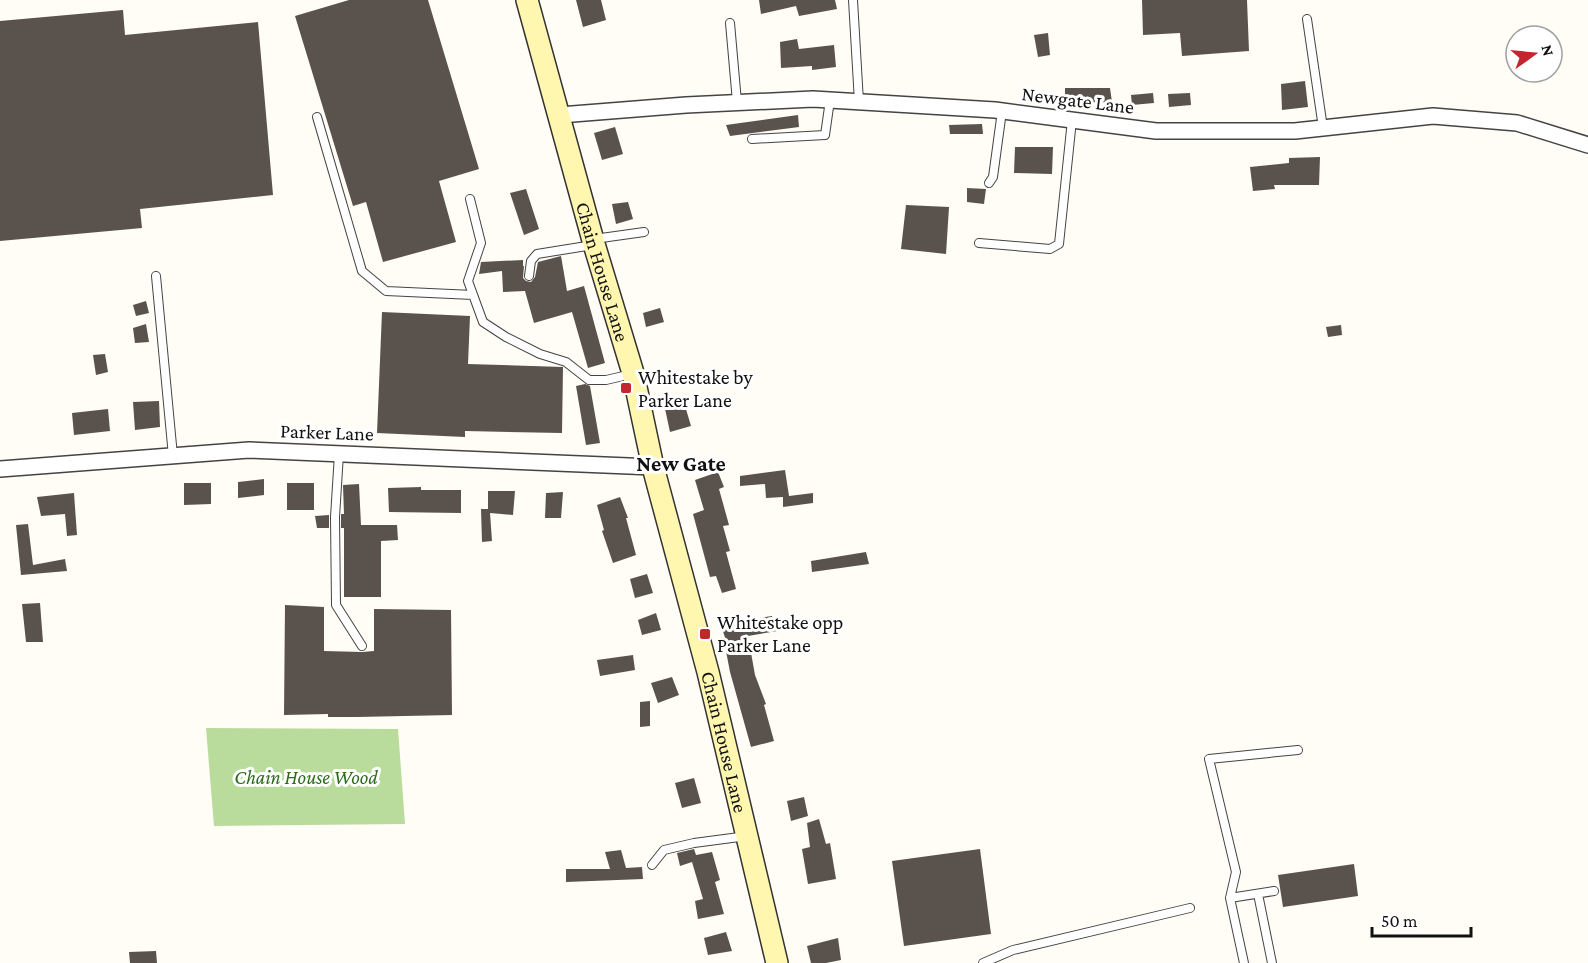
<svg xmlns="http://www.w3.org/2000/svg" width="1588" height="963" font-family="'Crimson Pro',serif">
<style>
.forest{fill:#b9dc9c}
.building{fill:#5a524d}
.lines{fill:none;stroke-linecap:round;stroke-linejoin:round}
.lane-casing{stroke:#444;stroke-width:10}
.street-casing{stroke:#444;stroke-width:18}
.secondary-casing{stroke:#333;stroke-width:24}
.lane{stroke:#fff;stroke-width:8}
.street{stroke:#fff;stroke-width:15}
.secondary{stroke:#fff6b0;stroke-width:21}
.poi-dot{fill:#c4262e;stroke:#fff;stroke-width:2}
.labels{text-anchor:middle;dominant-baseline:central;stroke-width:6;stroke-linejoin:round;paint-order:stroke}
.street-label{font-size:20px;fill:#111;stroke:#fff}
.poi-label{font-size:20px;fill:#111;stroke:#fff;text-anchor:start}
.park-label{font-size:20px;font-style:italic;fill:#2f6b1f;stroke:#fff}
.quarter-label{font-size:22px;font-weight:bold;fill:#111;stroke:#fff}
</style>
<rect width="100%" height="100%" fill="#fffdf5"/>
<!-- forest -->
<path class="forest" d="M206,728L398,729L405,824L214,826Z"/>
<!-- building -->
<path class="building" d="M349,0H428L479,169L439,181L456,242L383,262L366,202L353,206L295,16Z
M576,0H601L606,20L583,27Z
M759,0H835L837,9L799,16L796,6L761,14Z
M1142,0H1247L1249,51L1182,56L1180,33L1143,35Z
M123,10L125,35L258,22L273,195L140,209L142,228L0,241V21Z
M1048,33L1050,55L1038,57L1034,35Z
M797,39L799,49L834,45L836,67L812,70V66L781,68L780,42Z
M1305,81L1308,107L1282,110L1281,84Z
M1065,88H1110L1112,102L1065,103Z
M1153,93L1154,103L1132,105L1131,95Z
M1190,93L1191,105L1169,107L1168,94Z
M798,115L799,127L730,136L726,125Z
M982,124L983,134H950L949,125Z
M615,127L623,154L602,160L594,133Z
M1015,147H1053L1052,174L1014,173Z
M1320,157L1319,185H1274L1275,189L1253,191L1250,167L1289,163V158Z
M967,188L986,189L984,204L967,202Z
M526,189L539,229L524,235L510,193Z
M628,202L633,219L616,224L612,204Z
M906,205L949,207L946,254L901,249Z
M561,256L567,291L584,286L605,363L588,368L572,312L534,323L525,291L503,292L502,271L479,274L481,262L523,260V266H524L523,278L526,281L531,282L535,277L538,262Z
M146,301L149,313L136,316L133,305Z
M660,308L664,322L646,327L643,313Z
M382,312L470,316L468,364L563,367L562,433L465,431V437L377,433Z
M146,324L149,342L135,343L133,328Z
M1341,325L1342,335L1328,337L1326,327Z
M105,354L108,372L96,375L93,355Z
M585,384L590,386L600,443L586,445L576,386Z
M683,399L691,426L670,432L664,404Z
M159,401L160,427L135,430L133,402Z
M108,409L110,431L74,435L72,413Z
M785,470L789,496L813,493V503L783,507V497L766,498L765,484L740,486V476Z
M718,472L724,487L719,489L729,525L723,526L730,551L726,552L736,589L722,593L716,576L710,577L693,514L704,510L695,480Z
M264,479V495L238,498V482Z
M184,483H211V504L184,505Z
M287,483H314V510H287Z
M359,484L361,525H397L398,540L381,541V597H344V528H341V514H344L343,485Z
M421,487V490H461V513L389,512L388,488Z
M488,491H515L513,515L490,513L492,541L482,542L481,509H488Z
M563,492L561,518H545L546,493Z
M74,493L77,535L67,536L65,514L41,516L37,497Z
M620,497L628,518H626L636,555L613,563L602,531L604,530L597,505Z
M329,515V528H317L315,516Z
M28,524L33,565L65,559L67,571L21,575L16,525Z
M866,552L869,564L812,572L811,561Z
M647,574L653,593L635,598L630,579Z
M40,603L43,642H26L22,604Z
M285,605L324,607V651L362,652L374,651V609L451,610L452,715L357,717H328V714L284,715Z
M656,613L661,630L642,635L638,620Z
M772,616L777,631L748,636L755,675L766,704L764,705L774,741L751,747L730,672L726,651L729,650L720,622L738,617L739,621Z
M633,655L635,670L600,676L597,660Z
M672,677L679,695L658,703L651,683Z
M650,701V726L640,727V702Z
M694,778L701,803L682,808L675,783Z
M804,797L808,816L791,821L787,801Z
M819,819L826,844L830,843L836,879L808,884L802,849L810,847L807,823Z
M694,849L696,855L712,852L720,880L715,882L724,914L698,919L695,901L703,899L692,862L680,866L677,853Z
M980,849L991,934L904,946L892,861Z
M621,850L626,868L642,867L643,879L566,882V869H610L605,852Z
M1354,864L1358,896L1283,907L1278,875Z
M726,932L732,951L708,955L704,938Z
M838,938L841,960L826,963H811L807,946Z
M156,951L157,963H130L129,952Z"/>
<g class="lines">
<defs>
<path id="lane" d="M853,0L859,102
M1307,19L1323,128
M730,23L737,102
M317,117L362,271L386,291L473,295
M752,139L825,135L830,100
M989,183L993,177L1002,111
M470,199L481,243L468,281L483,322L506,337L540,354L566,362L589,380H606L632,374
M594,239L644,232
M979,243L1050,249L1059,244L1072,120
M156,276L173,456
M529,276L531,261L537,254L593,245
M339,454L335,517L336,605L362,646
M652,865L664,850L694,843L747,836
M1258,894L1272,963
M1230,898L1274,891
M983,963L1013,950L1190,908
M1244,963L1230,898L1236,872L1209,759L1298,750"/>
<path id="street" d="M560,115L686,105L813,99L995,110L1156,131H1295L1433,116L1517,123L1588,145
M0,469L249,450L653,467"/>
<g id="secondary">
<path id="s1" d="M527,0L594,244L633,373L653,467L708,672L777,963"/>
</g>
</defs>
<!-- lane casing -->
<use href="#lane" class="lane-casing"/>
<!-- street casing -->
<use href="#street" class="street-casing"/>
<!-- secondary casing -->
<use href="#secondary" class="secondary-casing"/>
<!-- lane -->
<use href="#lane" class="lane"/>
<!-- street -->
<use href="#street" class="street"/>
<!-- secondary -->
<use href="#secondary" class="secondary"/>
</g>
<!-- markers -->
<g class="poi-dot">
<rect x="620" y="382" width="12" height="12" rx="3"/>
<rect x="699" y="628" width="12" height="12" rx="3"/>
</g>
<g class="labels">
<!-- street labels -->
<g class="street-label">
<text transform="translate(1078 100) rotate(7)">Newgate Lane</text>
<text stroke="none"><textPath href="#s1" startOffset="282">Chain House Lane</textPath></text>
<text transform="translate(327 432) rotate(2)">Parker Lane</text>
<text stroke="none"><textPath href="#s1" startOffset="768">Chain House Lane</textPath></text>
</g>
<!-- poi labels -->
<g class="poi-label">
<text x="638" y="377">Whitestake by<tspan x="638" dy="23">Parker Lane</tspan></text>
<text x="717" y="622">Whitestake opp<tspan x="717" dy="23">Parker Lane</tspan></text>
</g>
<!-- park labels -->
<g class="park-label">
<text x="306" y="777">Chain House Wood</text>
</g>
<!-- quarter labels -->
<g class="quarter-label">
<text x="681" y="463">New Gate</text>
</g>
</g>
<!-- north arrow -->
<g transform="translate(1534 54) rotate(75)"><circle r="28" fill="#ffffff" stroke="#a0a0a0" stroke-width="1.5"/>
<path d="M0-4.5L10 22L0 15L-10 22Z" fill="#c4262e"/>
<text y="-9" font-size="16" font-weight="bold" text-anchor="middle" fill="#111111">N</text>
</g>
<!-- scale -->
<path d="M1372 927v9h99v-9" fill="none" stroke="#111111" stroke-width="3"/>
<text x="1381" y="927" font-size="18" fill="#111111" stroke="#ffffff" stroke-width="4.5" paint-order="stroke">50 m</text>
</svg>
